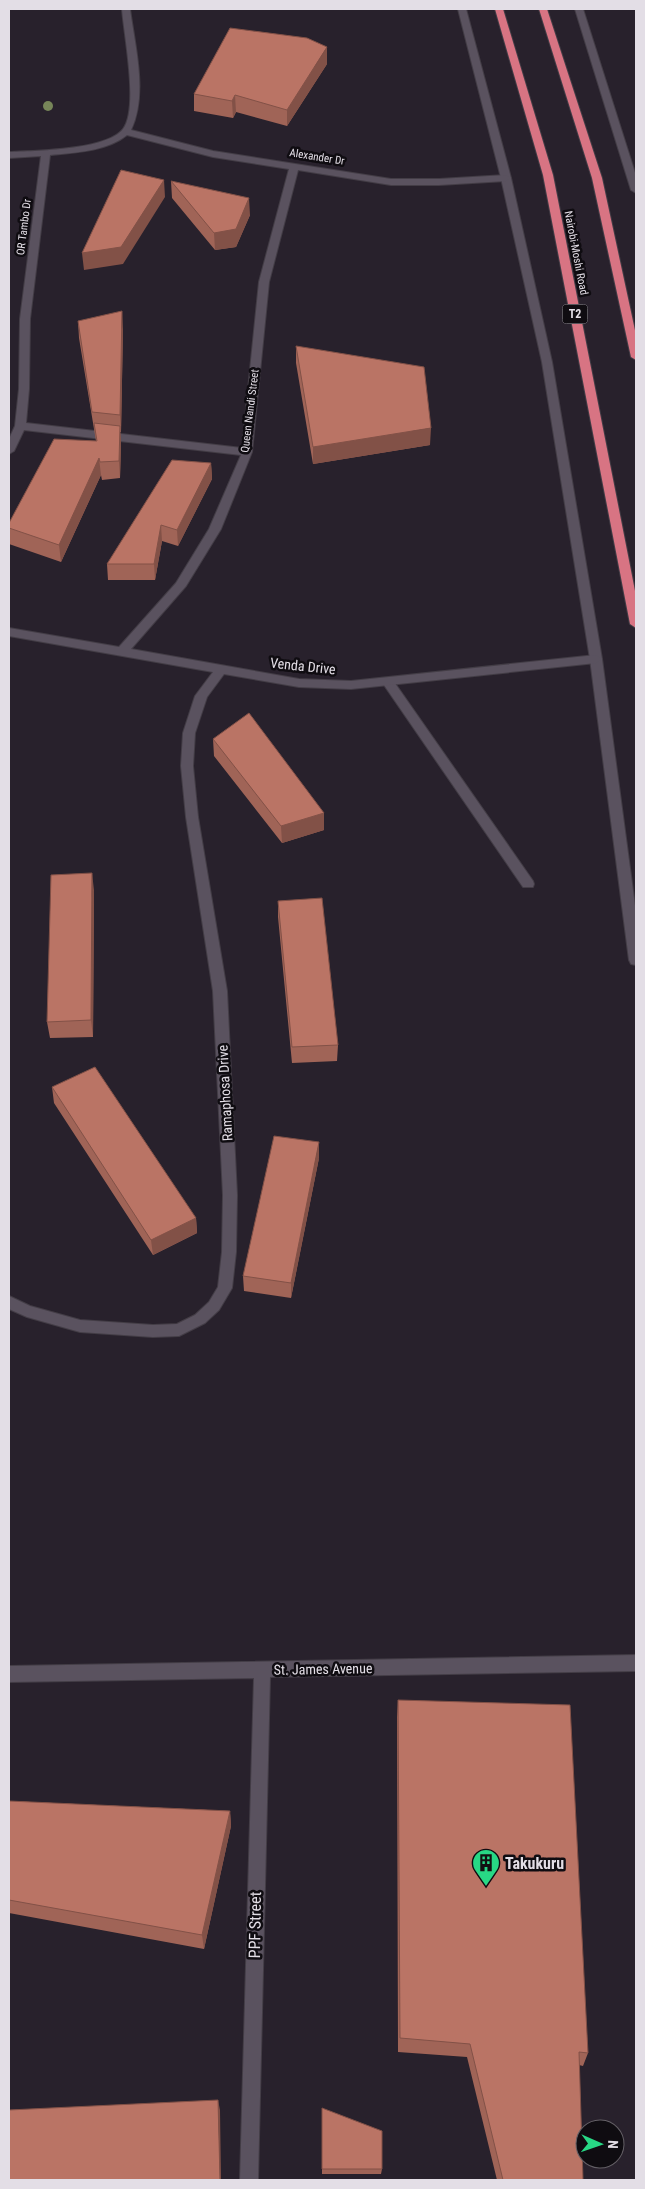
<svg xmlns="http://www.w3.org/2000/svg" width="645" height="2189" font-family="'Roboto Condensed',sans-serif">
<style>
.lines{fill:none;stroke-linecap:round;stroke-linejoin:round}
.service-casing{stroke:#433d46;stroke-width:2}
.minor-casing{stroke:#433d46;stroke-width:2}
.trunk-casing{stroke:#433d46;stroke-width:2}
.service{fill:#5a525f;fill-rule:evenodd}
.minor{fill:#5a525f;fill-rule:evenodd}
.trunk{fill:#d87483;fill-rule:evenodd}
.tree{fill:#778659}
.wall{fill:#a06457}
.shaded-wall{fill:#825147}
.building{fill:#ba7465;stroke:#825147}
.labels{text-anchor:middle;dominant-baseline:central;stroke-width:5;stroke-linejoin:round;paint-order:stroke}
.far-street-label{font-size:11px;fill:#e3dee6;stroke:#0f0c11}
.shield{fill:#0f0c11;stroke:#a39fa6;stroke-width:1}
.shield-label{font-size:12px;font-weight:bold;fill:#e3dee6}
.street-label{font-size:14px;fill:#e3dee6;stroke:#0f0c11}
.near-poi-label{font-size:16px;font-weight:bold;fill:#e3dee6;stroke:#0f0c11;text-anchor:start}
.near-street-label{font-size:16px;fill:#e3dee6;stroke:#0f0c11}
</style>
<rect width="100%" height="100%" fill="#28212c"/>
<g class="lines">
<defs>
<path id="service" d="M458,9H466L511,178L552,362L602,659L636,913V965L631,964L629,960L590,659L542,362L501,178Z
M575,9H583L636,176V193L631,190Z
M388,678L392,679L533,881L534,884L533,887H523L384,685L382,682Z"/>
<path id="minor" d="M122,9H130C135,47 148,94 131,130L213,151L391,179H439L506,175L511,178L506,181L439,185H391L298,170L269,282L252,452L221,529L186,586L131,649L299,679L351,681L596,655L602,659L596,663L351,689L299,687L224,674L207,697L195,733L193,766L198,817L227,991L237,1195L236,1252L232,1288L219,1310L205,1323L179,1336L153,1337L80,1332L27,1317L9,1309V1296L30,1306L80,1320L153,1325L177,1324L195,1315L209,1302L218,1287L222,1252L223,1195L213,991L186,817L181,766L183,733L195,696L213,672L9,636V628L119,647L176,583L209,529L241,455L24,430L14,451L9,454V439L15,426L19,389L20,319L41,156L9,158V152C34,151 107,150 123,129C139,108 124,36 122,9ZM127,135L213,157L289,169L259,282L242,448L26,423L29,389L30,319L50,155C74,153 108,151 127,135Z
M636,1655V1671L270,1677L258,2180H240L254,1678L9,1682V1666Z"/>
<path id="trunk" d="M495,9H503L553,175L636,596V628L630,624L543,175Z
M539,9H547L602,178L636,335V360L631,357L592,178Z"/>
</defs>
<!-- service casing -->
<use href="#service" class="service-casing"/>
<!-- minor casing -->
<use href="#minor" class="minor-casing"/>
<!-- trunk casing -->
<use href="#trunk" class="trunk-casing"/>
<!-- service -->
<use href="#service" class="service"/>
<!-- minor -->
<use href="#minor" class="minor"/>
<!-- trunk -->
<use href="#trunk" class="trunk"/>
</g>
<!-- trees -->
<circle class="tree" cx="48" cy="106" r="5"/>
<!-- wall -->
<path class="wall" d="M327,64L287,126L236,112L233,118L194,111V94Z
M171,181L250,215L236,247L215,250L172,198Z
M78,321L123,329L121,432H120L121,443L120,478L102,480L101,475L61,562L9,544V523L96,441L94,429L79,338Z
M296,346L430,445L313,464L296,363Z
M211,463L212,479L178,546L162,541L155,580H108L107,564Z
M213,739L324,813V830L282,843L214,756Z
M94,890L93,1037L50,1038L47,1022Z
M278,901L338,1045L337,1061L292,1063L278,917Z
M52,1087L196,1218L197,1233L153,1255L54,1103Z
M319,1158L291,1298L244,1291L243,1276Z
M398,1700L588,2053L583,2066L579,2065L583,2180H497L467,2057L398,2052L397,1717Z
M9,1801L230,1811L231,1826L204,1949L9,1913Z
M322,2108L382,2169L381,2174H322Z"/>
<!-- shaded-wall -->
<path class="shaded-wall" d="M327,47V64L287,126V110Z
M235,95L236,112L233,118L232,101Z
M164,180L165,197L123,264L84,270L82,253Z
M249,198L250,215L236,247L215,250L214,233Z
M122,311L123,329L121,432L120,415Z
M120,426L121,443L120,478L119,461Z
M431,428L430,445L313,464V447Z
M99,458L101,475L61,562L59,545Z
M211,463L212,479L178,546L177,530Z
M161,525L162,541L155,580L154,564Z
M324,813V830L282,843L281,826Z
M92,873L94,890L93,1037L91,1020Z
M319,1142V1158L291,1298V1283Z
M196,1218L197,1233L153,1255L151,1240Z
M230,1811L231,1826L204,1949L202,1935Z
M218,2100L220,2110L221,2180H220Z"/>
<!-- building -->
<path class="building" d="M230,28L307,38L327,47L287,110L235,95L232,101L194,94Z
M121,170L164,180L121,247L82,253Z
M171,181L249,198L236,229L214,233Z
M122,311L120,415L92,412L78,321Z
M296,346L424,367L431,428L313,447Z
M94,423L120,426L119,461L100,462L99,458L59,545L9,528V523L54,439L97,441Z
M172,460L211,463L177,530L161,525L154,564H107Z
M249,713L324,813L281,826L213,739Z
M92,873L91,1020L47,1022L51,875Z
M322,898L338,1045L292,1047L278,901Z
M95,1067L196,1218L151,1240L52,1087Z
M274,1136L319,1142L291,1283L243,1276Z
M398,1700L570,1705L588,2053L579,2052L583,2180H503L470,2044L400,2038Z
M9,1801L230,1811L202,1935L9,1900Z
M218,2100L220,2180H9V2110Z
M322,2108L382,2131V2169H322Z"/>
<!-- icons -->
<defs>
<symbol id="building-pin" viewBox="-11 -11 22 30"><path d="M0 17L-7.5 6A9.5 9.5 0 1 1 7.5 6Z" fill="#28d885" stroke="#0f0c11"/><path d="M-4-6H4V6H1V3H-1V6H-4ZM-2.5-4.3h1.7v1.8h-1.7ZM.8-4.3h1.7v1.8H.8ZM-2.5-1h1.7V.8h-1.7ZM.8-1h1.7V.8H.8Z" fill="#111"/></symbol>
</defs>
<g fill-rule="evenodd">
<use href="#building-pin" x="470" y="1847" width="32" height="43"/>
</g>
<g class="labels">
<!-- far-street labels -->
<g class="far-street-label">
<text transform="translate(317 157) rotate(9)">Alexander Dr</text>
<text transform="translate(24 227) rotate(-83)">OR Tambo Dr</text>
<text transform="translate(576 253) rotate(79)">Nairobi-Moshi Road</text>
<text transform="translate(250 411) rotate(-83)">Queen Nandi Street</text>
</g>
<!-- shield labels -->
<rect class="shield" x="562.5" y="304.5" width="25" height="19" rx="4"/>
<g class="shield-label">
<text x="575" y="314">T2</text>
</g>
<!-- street labels -->
<g class="street-label">
<text transform="translate(303 666) rotate(6)">Venda Drive</text>
<text transform="translate(225 1093) rotate(-93)">Ramaphosa Drive</text>
<text transform="translate(323 1669) rotate(-1)">St. James Avenue</text>
</g>
<!-- near-poi labels -->
<g class="near-poi-label">
<text x="505" y="1863">Takukuru</text>
</g>
<!-- near-street labels -->
<g class="near-street-label">
<text transform="translate(255 1925) rotate(-89)">PPF Street</text>
</g>
</g>
<!-- border -->
<rect width="645" height="2189" fill="none" stroke="#e3dee6" stroke-width="20"/>
<!-- north arrow -->
<g transform="translate(600 2144) rotate(92)"><circle r="24" fill="#0f0c11" stroke="#646066"/>
<path d="M0-4L9 19L0 12L-9 19Z" fill="#28d885"/>
<text y="-8" font-size="14" font-weight="bold" text-anchor="middle" fill="#e3dee6">N</text>
</g>
</svg>
